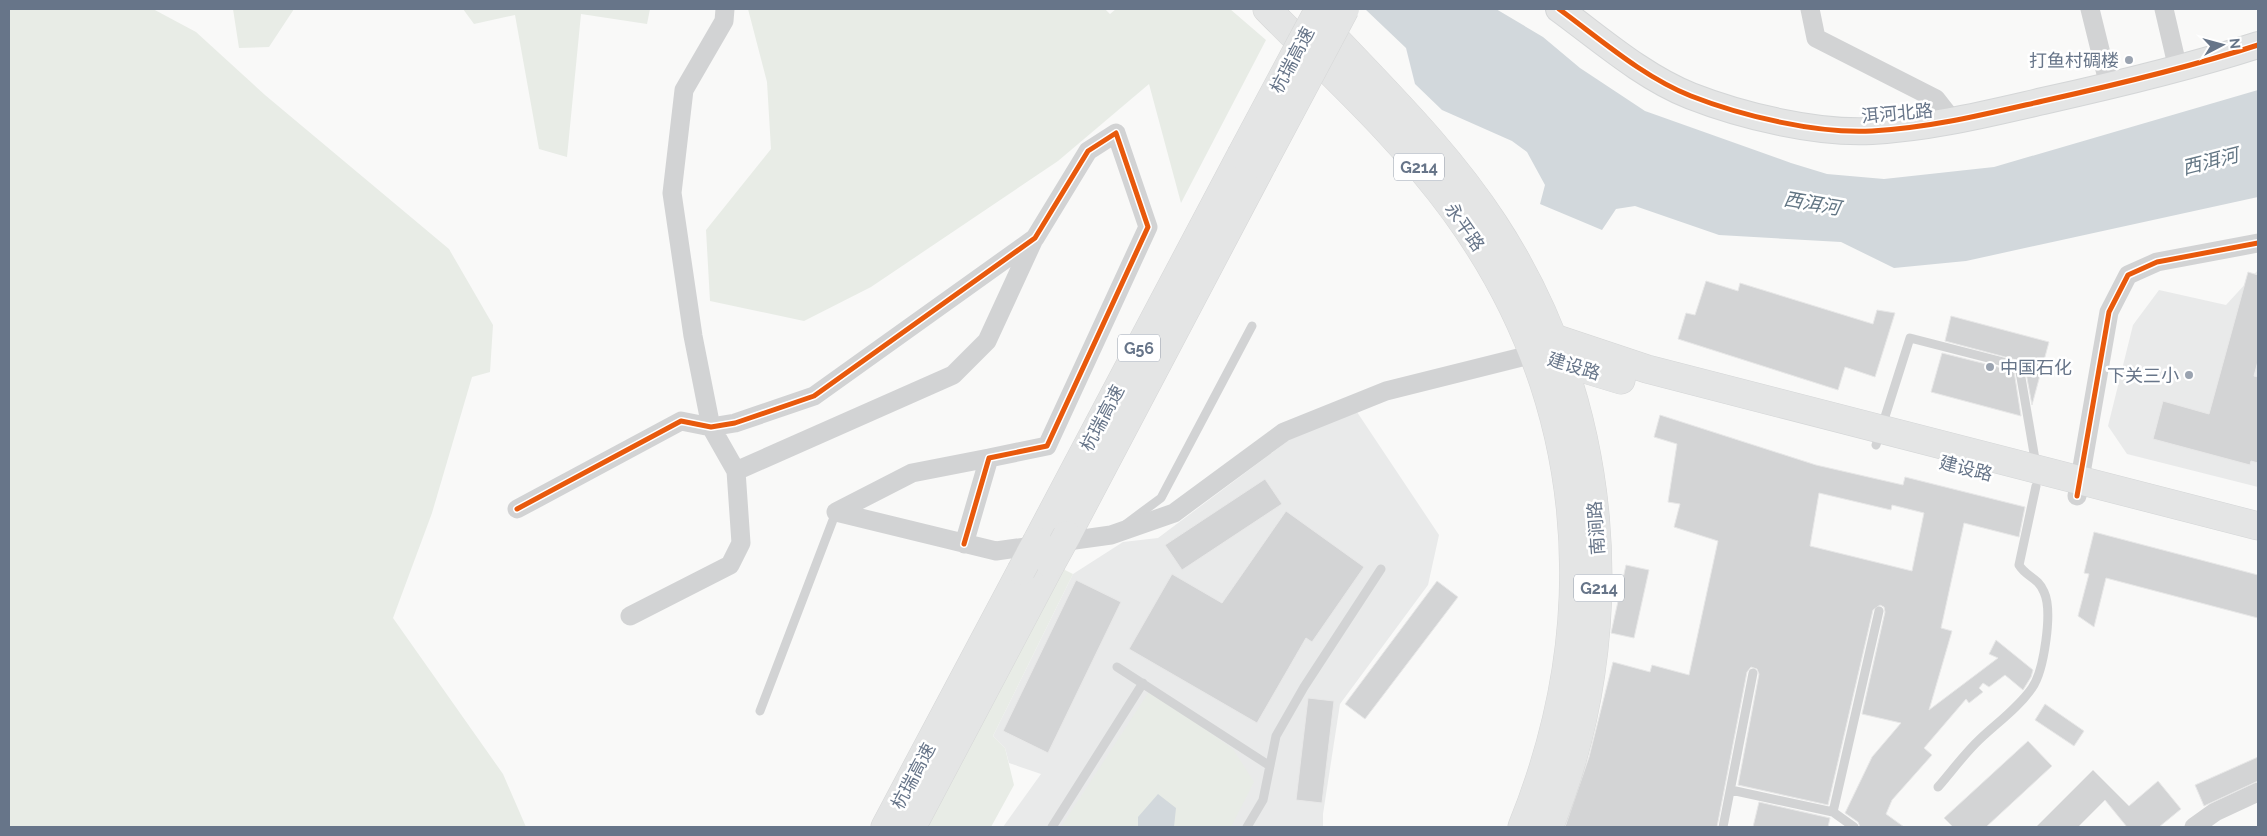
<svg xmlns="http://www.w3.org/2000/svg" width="2267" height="836" font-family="Raleway,'Noto Sans SC',sans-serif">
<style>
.built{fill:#e9eaea}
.green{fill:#e8ece6}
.water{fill:#d2d8dc}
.building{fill:#d3d4d5;stroke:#e8e8e8;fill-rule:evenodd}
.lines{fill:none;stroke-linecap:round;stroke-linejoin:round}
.secondary-casing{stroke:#d4d6d7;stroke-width:28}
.primary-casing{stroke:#d4d6d7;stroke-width:29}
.highway-casing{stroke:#d6d7d7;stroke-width:29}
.lane{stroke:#d2d3d4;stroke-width:9}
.street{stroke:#d2d3d4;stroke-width:19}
.secondary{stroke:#e4e5e5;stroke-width:26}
.primary{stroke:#e4e5e5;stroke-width:28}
.highway{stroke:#e4e5e5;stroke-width:28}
.highway-bridge-casing{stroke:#d6d7d7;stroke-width:29;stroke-linecap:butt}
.highway-bridge{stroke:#e4e5e5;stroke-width:28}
.cycleway-casing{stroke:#fff;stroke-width:8}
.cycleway{stroke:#e8590c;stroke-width:5}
.poi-dot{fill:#9aa3b0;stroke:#fff;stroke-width:2}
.labels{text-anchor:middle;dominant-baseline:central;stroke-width:5;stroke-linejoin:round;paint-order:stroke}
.shield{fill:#fff;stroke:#959eac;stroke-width:1}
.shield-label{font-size:16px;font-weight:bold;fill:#677589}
.street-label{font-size:18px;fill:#677589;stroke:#fff}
.poi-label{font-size:18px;fill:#677589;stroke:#fff;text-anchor:end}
.water-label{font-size:19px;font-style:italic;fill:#637684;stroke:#fff}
</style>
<rect width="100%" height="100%" fill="#f9f9f8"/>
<!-- built -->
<path class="built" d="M2258,270V487L2127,454L2108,426L2133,325L2159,290L2226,305Z
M1357,412L1439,535L1428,585L1340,704L1323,814V827H1003L1041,774L1009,763L1005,748L993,736L1073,574L1123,542L1158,538L1305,428Z"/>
<!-- green -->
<path class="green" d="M9,9H153L196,32L265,95L449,249L493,325L490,372L472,377L432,513L393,618L503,774L526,827H9Z
M233,9H294L269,47L239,48Z
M463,9H650L647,24L581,14L567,157L539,149L515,15L474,24Z
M748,9H1105L1110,14L1116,9H1230L1266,40L1181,203L1149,84L1058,161L871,287L804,321L710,301L706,230L771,149L767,82Z
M1061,568L1073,574L993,736L1005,748L1014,785L991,827H919Z
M1150,690L1233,749L1254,782L1231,827H1061Z"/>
<!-- water -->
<path class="water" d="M1365,9H1496L1543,37L1580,68L1645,111L1791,163L1827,174L1884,179L1994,167L2258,90V197L1966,261L1894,268L1841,242L1719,235L1635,206L1616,209L1602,230L1540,204L1545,185L1527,152L1512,141L1442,110L1415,84L1406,48Z
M1158,794L1176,808L1174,827H1138V817Z"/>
<!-- building -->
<path class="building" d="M2248,272L2258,275V361L2254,376L2258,377V463L2251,461L2250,465L2153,439L2163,401L2209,414Z
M1706,281L1738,291L1740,283L1873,324L1877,310L1895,313L1875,377L1845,367L1838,390L1678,339L1686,313L1695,315Z
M1951,316L2049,342L2032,405L2024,362L1945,341Z
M1942,353L2014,371L2021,416L1931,392Z
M1660,415L1816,465L1903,485L1905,477L2025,507L2019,537L1964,523L1941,628L1952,631L1929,710L1998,658L1989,654L1996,640L2033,670L2031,677L2023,690L2005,675L1989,687L1983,683L1979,688L1983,692L1969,703L1966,699L1924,748L1932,755L1892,800L1886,814L1904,827H1860L1858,822L1845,813L1872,757L1901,723L1862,714L1885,612L1884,607L1880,605L1873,610L1828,805L1738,785L1759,674L1757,669L1751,667L1747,672L1717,827H1565L1589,757L1613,662L1650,672L1652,665L1689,675L1718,541L1674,527L1680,504L1668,502L1677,444L1654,437ZM1819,493L1891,510L1892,505L1924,513L1912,571L1810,546Z
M1265,479L1282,504L1182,570L1165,545Z
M1286,511L1364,567L1312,642L1306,638L1257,723L1129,649L1172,574L1222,603Z
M2094,532L2258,575V618L2106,578L2094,627L2078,616L2089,574L2084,573Z
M1626,565L1649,570L1634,638L1611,633Z
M1076,580L1121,602L1048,753L1003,731Z
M1437,581L1458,597L1365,719L1345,704Z
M1308,698L1334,701L1322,803L1296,800Z
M2045,704L2084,731L2074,746L2035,720Z
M2028,741L2052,766L1986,827H1953L1944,818Z
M2258,757V781L2204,806L2195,785Z
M2093,770L2129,806L2158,781L2181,809L2159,827H2127L2105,800L2078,827H2036Z
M1759,802L1830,818L1828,827H1753Z"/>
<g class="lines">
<defs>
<path id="secondary" d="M1559,9C1600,39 1643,77 1691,96C1742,116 1817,134 1872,131C1930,128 1986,114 2043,101C2115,85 2187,68 2258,45"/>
<path id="primary" d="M1537,351L1554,338L1647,369L2258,526
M1542,356L1621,380"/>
<path id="highway" d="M1267,9C1331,74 1400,136 1454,210C1589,395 1607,617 1522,827
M1316,18C1377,84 1444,147 1494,224C1611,403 1629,630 1549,827
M1067,535L1262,165
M1037,541L1241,155
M885,827L1021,571
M912,827L1051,564"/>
</defs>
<!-- secondary casing -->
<use href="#secondary" class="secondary-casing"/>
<!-- primary casing -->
<use href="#primary" class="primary-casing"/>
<!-- highway casing -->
<use href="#highway" class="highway-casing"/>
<!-- lane -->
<path class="lane" d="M1876,445L1910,338L2019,366L2036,465
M1126,524L1161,498L1252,326
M1117,667L1270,766
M760,711L836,512
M1938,787C1952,771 1965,753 1980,739C1998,722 2018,708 2032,688C2044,671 2053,611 2044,592C2038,577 2026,577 2019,565L2036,486
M1731,790L1833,812L1854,827
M1833,812L1879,611
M1052,827L1143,683
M1247,827L1263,800L1276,736L1304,687L1381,569
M1723,827L1753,673"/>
<!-- street -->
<path class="street" d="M1810,9L1816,38L1936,99L1954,122
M2090,9L2109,86
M2164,9L2178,69
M736,471L953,375L987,341L1034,239
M2077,496L2109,312L2128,275L2157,262L2258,243
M517,509L681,421L711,427L735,423L814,396L1035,238L1088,151L1116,133L1148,227L1047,446L989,458L964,544
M836,512L996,551L1111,535L1174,513L1284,432L1386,391L1534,354
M836,512L912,473L989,458
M630,616L730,565L741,543L736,471L711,427L693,336L672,193L684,90L724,21L725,9
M2194,827L2215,812L2258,792"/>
<!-- secondary -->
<use href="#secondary" class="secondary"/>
<!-- primary -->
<use href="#primary" class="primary"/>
<!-- highway -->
<use href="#highway" class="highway"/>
<defs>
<path id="highway-bridge" d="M1241,155L1319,9
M1262,165L1345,9
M1051,564L1067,535
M1021,571L1037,541"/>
</defs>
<!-- highway-bridge casing -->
<use href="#highway-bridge" class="highway-bridge-casing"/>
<!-- highway-bridge -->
<use href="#highway-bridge" class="highway-bridge"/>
<defs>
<path id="cycleway" d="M1559,9C1600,39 1643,77 1691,96C1742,116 1817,134 1872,131C1930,128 1986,114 2043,101C2115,85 2187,68 2258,45
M2077,496L2109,312L2128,275L2157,262L2258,243
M517,509L681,421L711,427L735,423L814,396L1035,238L1088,151L1116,133L1148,227L1047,446L989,458L964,544"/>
</defs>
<!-- cycleway casing -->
<use href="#cycleway" class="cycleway-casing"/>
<!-- cycleway -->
<use href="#cycleway" class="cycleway"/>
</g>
<!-- markers -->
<g class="poi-dot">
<circle cx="2129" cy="60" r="5"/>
<circle cx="1990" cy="367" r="5"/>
<circle cx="2189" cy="375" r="5"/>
</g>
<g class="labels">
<!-- shield labels -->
<g class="shield">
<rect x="1394" y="153.5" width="50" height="27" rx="4"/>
<rect x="1118" y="334.5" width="42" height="27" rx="4"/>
<rect x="1574" y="574.5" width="50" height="27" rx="4"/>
</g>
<g class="shield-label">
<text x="1419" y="167">G214</text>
<text x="1139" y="348">G56</text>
<text x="1599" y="588">G214</text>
</g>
<!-- street labels -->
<g class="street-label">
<text transform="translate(1292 60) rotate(-62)">杭瑞高速</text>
<text transform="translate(1897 113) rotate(-5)">洱河北路</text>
<text transform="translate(1465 227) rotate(55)">永平路</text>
<text transform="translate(1574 366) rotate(17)">建设路</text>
<text transform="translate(1102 418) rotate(-62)">杭瑞高速</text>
<text transform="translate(1966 468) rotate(14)">建设路</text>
<text transform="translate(1596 528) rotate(-94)">南涧路</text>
<text transform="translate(913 776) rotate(-62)">杭瑞高速</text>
</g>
<!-- poi labels -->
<g class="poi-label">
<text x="2119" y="60">打鱼村碉楼</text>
<text x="2000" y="367" text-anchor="start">中国石化</text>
<text x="2179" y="375">下关三小</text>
</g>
<!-- water labels -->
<g class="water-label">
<text transform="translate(2210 161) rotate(-14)">西洱河</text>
<text transform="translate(1812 203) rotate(10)">西洱河</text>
</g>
</g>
<!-- border -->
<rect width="2267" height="836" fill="none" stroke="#677589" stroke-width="20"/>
<!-- north arrow -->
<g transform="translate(2222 45) rotate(84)" stroke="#ffffff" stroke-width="4" paint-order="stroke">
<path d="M0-4L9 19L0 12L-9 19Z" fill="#677589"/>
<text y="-8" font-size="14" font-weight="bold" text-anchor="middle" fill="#677589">N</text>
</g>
</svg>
